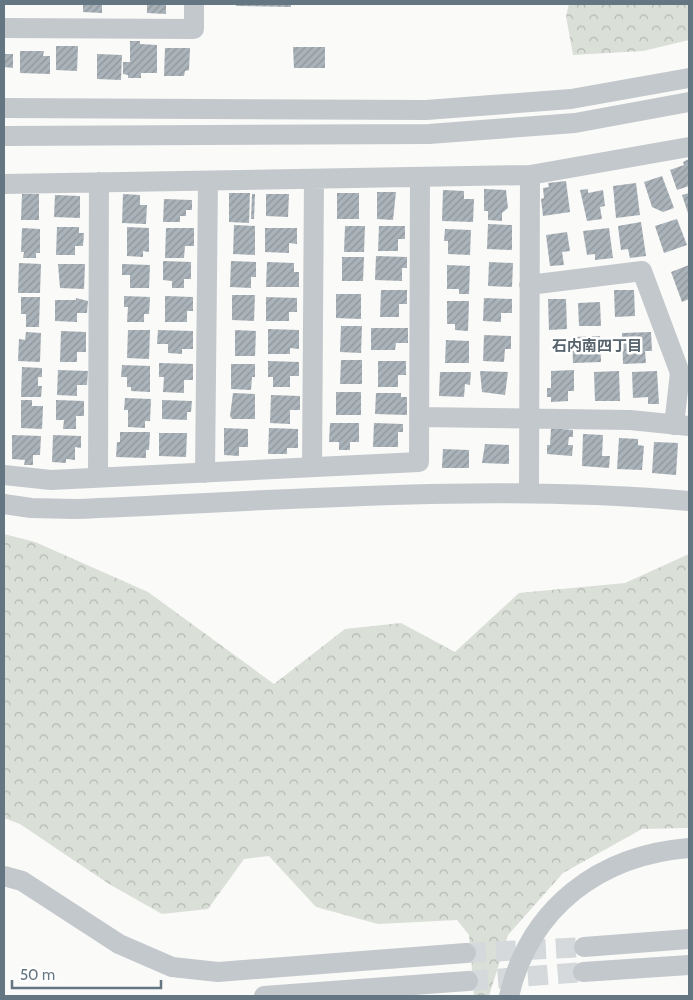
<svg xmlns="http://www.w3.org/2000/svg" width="693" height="1000" font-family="Cabin,'Noto Sans JP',sans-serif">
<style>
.forest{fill:url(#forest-crowns)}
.building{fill:url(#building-hatch)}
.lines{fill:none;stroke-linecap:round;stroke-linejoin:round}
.minor-tunnel{stroke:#d5d9db;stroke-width:20;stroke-dasharray:20 10;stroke-linecap:butt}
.minor{stroke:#c3c8cc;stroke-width:20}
.labels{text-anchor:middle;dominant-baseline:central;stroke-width:5;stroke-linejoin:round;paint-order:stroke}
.neighbourhood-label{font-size:15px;font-weight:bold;fill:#57646e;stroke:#fff}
</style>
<defs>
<pattern id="forest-crowns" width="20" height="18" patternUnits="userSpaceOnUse" patternTransform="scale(1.25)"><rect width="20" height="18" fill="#dadfd7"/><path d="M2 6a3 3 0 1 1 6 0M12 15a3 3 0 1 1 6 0" fill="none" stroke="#b4b9b4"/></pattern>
<pattern id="building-hatch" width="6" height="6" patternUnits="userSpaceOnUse" patternTransform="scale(1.25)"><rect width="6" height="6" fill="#aab3b9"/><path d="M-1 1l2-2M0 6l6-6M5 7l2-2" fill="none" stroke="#8e969c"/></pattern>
</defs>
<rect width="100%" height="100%" fill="#fafaf8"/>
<!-- forest -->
<path class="forest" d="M569,4H689V40L643,51L573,55L566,16Z
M4,534L35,542L148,592L274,684L345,629L401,623L455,652L519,593L625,583L689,554V828L642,829L563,873L508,935L489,996H470L474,995L469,935L457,920L378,924L316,907L269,856L244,859L208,909L162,914L109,884L20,824L4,818Z"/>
<!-- building -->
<path class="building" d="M83,4H102V13L83,12Z
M147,4H166V14L147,13Z
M236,4H291V7L236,6Z
M130,41H140V44L157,45V73H141V78H128V75L123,74V62H130Z
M56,46H78L77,71L56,70Z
M293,47H325V68H294Z
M165,48H190L189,70L185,71L184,76H164Z
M20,51H44L43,56H50V74L20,73Z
M4,54H13V68L4,67Z
M97,54L122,55L121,80L97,79Z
M689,159V186L677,190L670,170L684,165L683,162Z
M662,176L674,208L663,212L652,207L644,182Z
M566,181L570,212L543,216L541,199L544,198L543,188L549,187L548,183Z
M636,183L640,215L616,218L613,186Z
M484,189L506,190L508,208L502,213V221L488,220V211H484Z
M588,189V193L603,190L605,206L600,207L602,219L587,221L580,190Z
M443,190L464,191V199H474L473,222L442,221Z
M377,192H396L393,220L377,219Z
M229,193H250L249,223L229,222Z
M337,193H359V219H337Z
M689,193V216L682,195Z
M22,194H39V220H21Z
M123,194L140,195V205H147L146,224L122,223Z
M252,194H255L254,219H251Z
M266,194H289L288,217L266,216Z
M55,195L80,196V218L54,217Z
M164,199L192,200V210H186V216H180V222H163Z
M677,219L687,245L664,253L655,226Z
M641,222L646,256L630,258L628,249L621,250L618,226Z
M488,224L512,225V250L487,249Z
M234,225L255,226V255L233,254Z
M345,226H365L364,252H344Z
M379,226H405V239H398V251H378Z
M57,227H79V233H84L83,246H75V255H56Z
M127,227L149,228V252L143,251V257L127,256Z
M22,228L40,229V253H36V258H23L24,252H21Z
M166,228H194V246H185L184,258H165Z
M265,228H297V244L289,243V253L265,252Z
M609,228L613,258L595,260V254L587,255L583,231Z
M445,229L471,230L470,255L448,254V241H444Z
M567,232L570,251L562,252L564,265L550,266L546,235Z
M376,256L407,257V268H402V281L375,280Z
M342,257H364L363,281H342Z
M163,261L191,262V279H184V288H172V281L163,280Z
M231,261L256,262V277H251V288L230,287Z
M267,262L294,263V272H299V287H266Z
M489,262L513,263L512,287L488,286Z
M19,263L41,264L40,293H18Z
M58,264H85L84,289L60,288Z
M122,264L150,265L149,288H130V275H122Z
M447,265L470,266L469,294H459V289H447Z
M689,265V299L682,302L671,272Z
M381,290H407V304H399V317H380Z
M614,290H634L635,316L615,317Z
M336,294H361V319L336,318Z
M232,295H255L254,321L232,320Z
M124,296L150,297L149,314H144V322H127L128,307H124Z
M165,296L193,297V311H187V322H165Z
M21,297H40L39,327H26V314H21Z
M266,297L297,298V312H289V321H266Z
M76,298L88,301L87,313H77V322L55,321V300H76Z
M484,298L512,299V313H501V322L483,321Z
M548,299H566L567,329L549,330Z
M447,301H469L468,331L455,330V324H447Z
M600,302L601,326H579L578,303Z
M341,326H362L361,353L340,352Z
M371,328H408V343H396L395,350H371Z
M268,329L299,330V349L290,348V354H268Z
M128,330H150L149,359L127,358Z
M158,330L193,331V349H182V354L168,353V344H157Z
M235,330L256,331L255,356H235Z
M61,331L86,332V352H77V362H60Z
M26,332L41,333L40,362L18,361L19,339L25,340Z
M651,332L652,351H645L646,363L623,364L622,333Z
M484,335L511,336V349H505L504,362L483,361Z
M600,336L601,362L573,363L572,337Z
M446,340L469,341V363H445Z
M341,360H362V384H340Z
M268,361L299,362V376H290V387H273V377H268Z
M378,361H406V375H398V387H378Z
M159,363L193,364V380H184V393L163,392L164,377H159Z
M231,364H255V377H252L251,390L231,389Z
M122,365L150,366V392L131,391V387H127V377H121Z
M22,367L42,368V377H38V386H42L41,397H21Z
M58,370L88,371L87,385H77V396L57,395Z
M574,370V391H568V401L551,402V397H547V388H551V371Z
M480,371L508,372L505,395L482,392Z
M619,371L620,401H595L594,372Z
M657,371L659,404H648V397L633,398L632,372Z
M440,372H471L470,385L465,384L464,397L439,396Z
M336,392H361V415H336Z
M233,393L255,394V419H232L230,416Z
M376,393H401V397H407V415L375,414Z
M271,395L300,396V410H290V424L270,423Z
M125,398L151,399L150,421H145V428L128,427V410H124Z
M21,400H32V406H43L42,429L21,428Z
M56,400L84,401V416H76V429H63L64,420H56Z
M162,400L192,401L191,412H187V420L162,419Z
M330,423H359V442H350V450H339V442H329Z
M374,423L403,424V432H398V447H373Z
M224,428L248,429V447H239V456L224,455Z
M269,428L298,429V448H287V454H268Z
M551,428L573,430V437H569L568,445H573L572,456L547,454V445H550Z
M120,432H150L149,450H146V458L116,457L117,442H120Z
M159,433H187L186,457L159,456Z
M583,434L603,435L602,456H610L609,468L582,466Z
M12,435L41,436L40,455H33V465H24L25,460L12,459Z
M53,435L81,436V448L75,447V460L66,459V463L52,462Z
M619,438L638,439V445L644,446L642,470L617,469Z
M654,442L678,443L676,475L652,473Z
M485,444L509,445V464L482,463Z
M443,449L469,450V468H442Z"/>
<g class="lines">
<!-- minor-tunnel -->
<path class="minor-tunnel" d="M466,953L584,947
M468,981L583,972"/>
<!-- minor -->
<path class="minor" d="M4,28L194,29V4
M4,108L426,110L571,99L689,78
M4,136L429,134L575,123L689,102
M4,184L530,175L689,147
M529,285L642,271L680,373L674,425
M419,417L630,420L689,426
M312,467L314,179
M205,473L208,181
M4,475L51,480L419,462L420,177
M98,477L99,182
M529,493L530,175
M4,504L31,508L74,509C278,501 485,483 689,501
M4,876L22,881L119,944L172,967L218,972L466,953
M584,947L689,939
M583,972L689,965
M264,996L468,981
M509,996C530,907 600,855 689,848"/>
</g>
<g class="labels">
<!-- neighbourhood labels -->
<g class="neighbourhood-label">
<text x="597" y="346">石内南四丁目</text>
</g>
</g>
<!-- border -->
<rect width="693" height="1000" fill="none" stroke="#657683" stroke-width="10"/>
<!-- scale -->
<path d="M12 980v8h149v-8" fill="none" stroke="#657683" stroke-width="2.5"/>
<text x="20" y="980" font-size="15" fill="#657683" stroke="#ffffff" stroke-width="4" paint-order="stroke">50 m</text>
</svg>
